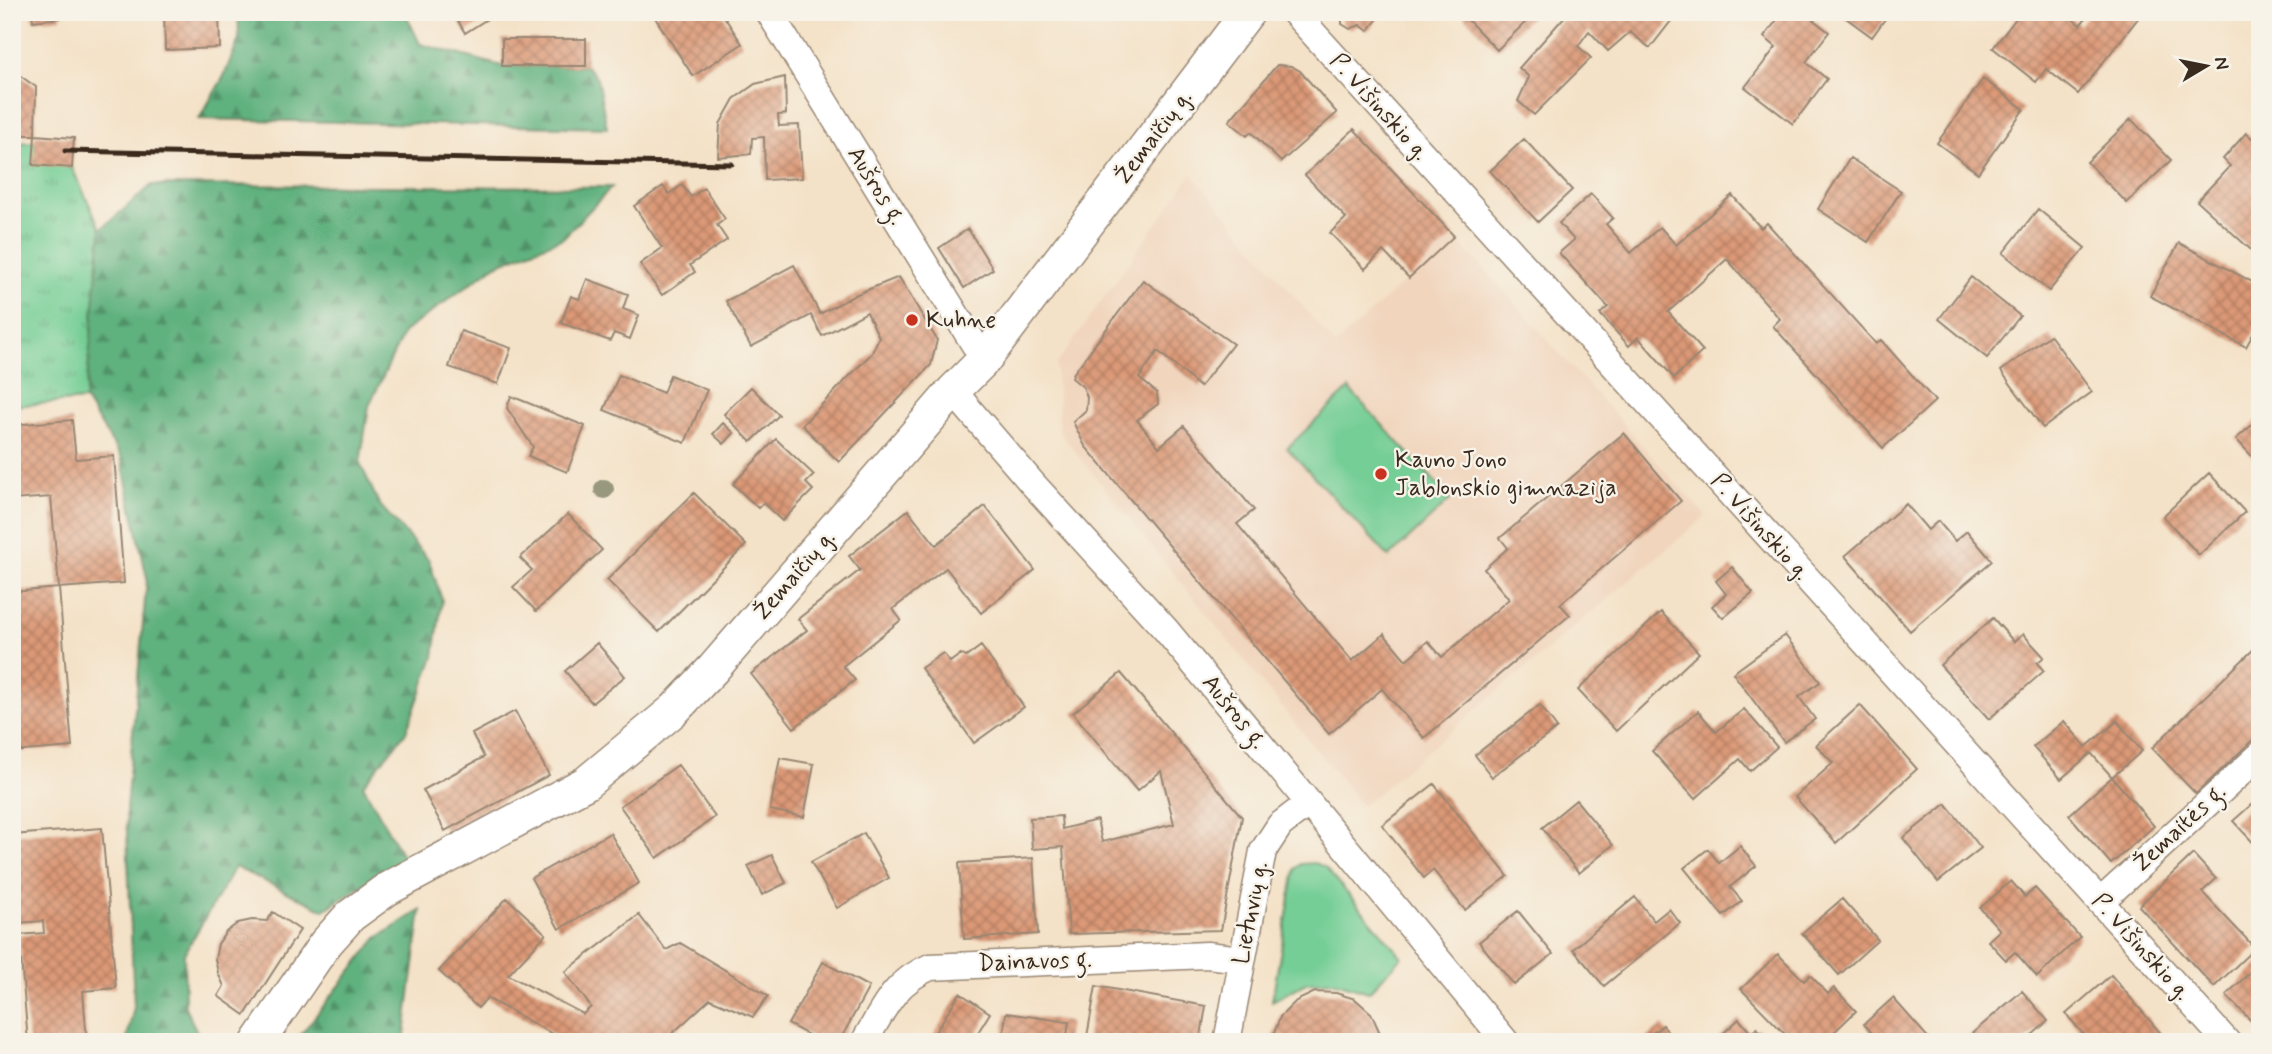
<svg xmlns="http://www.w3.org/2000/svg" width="2272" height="1054" font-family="Mynerve,sans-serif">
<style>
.built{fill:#f1d5bd}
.green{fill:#74ce95;stroke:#587c5a;stroke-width:2}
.forest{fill:url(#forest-firs);stroke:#4d6e4e;stroke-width:2}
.park{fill:url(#park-tufts);stroke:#587c5a;stroke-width:2}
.building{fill:url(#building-cross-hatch)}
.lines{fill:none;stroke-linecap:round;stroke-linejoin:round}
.minor-casing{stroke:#988673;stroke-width:29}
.tertiary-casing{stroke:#988673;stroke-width:36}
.minor{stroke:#fff;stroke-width:26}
.tertiary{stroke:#fff;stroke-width:33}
.rail{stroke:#3b2a1e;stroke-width:5}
.tree{fill:#98987e}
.poi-dot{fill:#c8321e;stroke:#f7f3e8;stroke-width:2.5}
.labels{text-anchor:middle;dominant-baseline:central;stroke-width:5;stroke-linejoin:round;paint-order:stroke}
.street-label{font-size:24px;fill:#3b2a1e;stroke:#f7f3e8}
.poi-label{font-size:24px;fill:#3b2a1e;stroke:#f7f3e8;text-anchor:start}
</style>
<defs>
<pattern id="forest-firs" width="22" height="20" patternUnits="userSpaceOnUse" patternTransform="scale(1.75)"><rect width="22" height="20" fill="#5fb17e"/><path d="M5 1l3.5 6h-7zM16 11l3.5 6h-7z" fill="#509067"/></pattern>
<pattern id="park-tufts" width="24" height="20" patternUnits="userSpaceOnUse" patternTransform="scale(1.75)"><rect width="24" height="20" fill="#74ce95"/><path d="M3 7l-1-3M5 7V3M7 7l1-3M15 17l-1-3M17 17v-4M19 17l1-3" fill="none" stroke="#60a779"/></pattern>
<pattern id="building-cross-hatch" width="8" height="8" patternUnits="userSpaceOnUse" patternTransform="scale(1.75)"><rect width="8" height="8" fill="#db9977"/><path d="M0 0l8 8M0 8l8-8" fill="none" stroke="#b37d61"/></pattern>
</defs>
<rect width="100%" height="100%" fill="#f7f3e8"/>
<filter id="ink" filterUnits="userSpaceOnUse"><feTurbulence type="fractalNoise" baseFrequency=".0143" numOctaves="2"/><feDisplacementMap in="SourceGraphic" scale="14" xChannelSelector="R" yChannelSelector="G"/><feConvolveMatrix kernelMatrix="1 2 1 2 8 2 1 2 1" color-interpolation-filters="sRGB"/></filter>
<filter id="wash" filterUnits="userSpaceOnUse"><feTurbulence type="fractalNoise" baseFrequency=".00686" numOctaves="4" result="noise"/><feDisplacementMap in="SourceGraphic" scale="28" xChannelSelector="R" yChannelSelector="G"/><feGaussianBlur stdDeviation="1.57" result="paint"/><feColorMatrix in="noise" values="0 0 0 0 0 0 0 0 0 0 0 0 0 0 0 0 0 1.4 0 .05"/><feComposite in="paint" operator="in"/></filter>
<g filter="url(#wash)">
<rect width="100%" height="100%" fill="#f4e2c8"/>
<!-- built -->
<path class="built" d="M1192,174L1335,345L1454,236L1706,516L1362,806L1060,433L1056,365Z"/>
<!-- green -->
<path class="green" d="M1349,389L1451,499L1389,557L1287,448Z
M1315,863L1325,867L1402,957L1369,992L1333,981L1306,983L1272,1001L1295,869L1301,864Z"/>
<!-- forest -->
<path class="forest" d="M238,12H405L420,44L502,66H586L597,78L607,128L199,119L224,76L239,39Z
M152,185L612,187L563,238L496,265L404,332L369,406L360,463L379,504L429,560L442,600L434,657L406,732L363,785L404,859L324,910L235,867L184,954L185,1007L202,1042H126L134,1007L126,808L147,578L121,457L85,400L101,229Z
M421,910L404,1042H295L377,938Z"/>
<!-- park -->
<path class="park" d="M35,142L72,168L101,229L85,400L12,406V143Z"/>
<g id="blocks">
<!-- building -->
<path class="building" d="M32,12H61V18L33,21Z
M164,12H219L220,48L165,50Z
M453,12H498L465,33Z
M660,12H721L742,44L693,76L654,16Z
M1342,12H1383L1368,31L1360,25L1350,29L1342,24Z
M1460,12H1536L1497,50Z
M1563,12H1678L1650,48L1630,32L1608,51L1589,31L1578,46L1591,58L1534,115L1518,101L1529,77L1519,68L1566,15Z
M1783,12H1803L1829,32L1806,62L1827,79L1793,124L1745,87L1776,47L1764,37Z
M1838,12H1890L1872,37Z
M2021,12H2064L2080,25L2091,12H2143L2078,94L2046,69L2036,82L1993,48Z
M502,39H586V66H502Z
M1277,65L1291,66L1300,71L1337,113L1281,162L1251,132L1247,136L1229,121Z
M12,70L36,87L35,135H12Z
M785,77L786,114L778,115L779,126L799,125L802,178L765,180L764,137L752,138L751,154L718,157L720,124L734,99L755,84Z
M1983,79L2024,109L1978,173L1937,143Z
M2131,119L2171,160L2127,203L2087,162Z
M1354,129L1454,236L1409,278L1383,251L1365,269L1330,233L1346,218L1305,175Z
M2246,133L2260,145V258L2197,201L2230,166L2223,159Z
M35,135L74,138L72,168L33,165Z
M1524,139L1572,190L1538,222L1490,171Z
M1850,158L1901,191L1868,242L1818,209Z
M682,185L691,197L704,188L725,219L717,225L727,240L690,265L695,272L662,295L640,264L662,248L634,206L663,186L669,194Z
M1591,194L1613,218L1606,224L1631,253L1660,227L1676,245L1732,195L1761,228L1767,223L1876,344L1881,340L1935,401L1883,448L1773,326L1780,319L1727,259L1668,312L1703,351L1674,378L1638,337L1629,346L1600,314L1608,307L1559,253L1574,240L1559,223Z
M2038,209L2085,248L2049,291L2003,253Z
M968,229L993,269L964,288L939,248Z
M2179,243L2260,286V321L2246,347L2150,296Z
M794,265L820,314L857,294L899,277L937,340L931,365L839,462L802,425L872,353L879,337L867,312L822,336L811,315L751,347L726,301Z
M1971,277L2020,316L1987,358L1939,319Z
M587,279L628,294L623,309L639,315L630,339L614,333L610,341L561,323L571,296L579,299Z
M1143,280L1233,344L1200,387L1158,351L1139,378L1157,393L1158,404L1137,420L1159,447L1184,426L1254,510L1237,524L1352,661L1384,634L1406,660L1428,641L1442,657L1509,599L1484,569L1508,548L1500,538L1624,433L1681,501L1560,604L1570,615L1424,738L1382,689L1329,734L1085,446L1073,422L1086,410L1087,397L1083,387L1072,378L1073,374Z
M461,331L511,348L498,384L449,367Z
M2050,335L2092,392L2043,428L2001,371Z
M619,375L663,393L670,375L707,390L685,443L604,410Z
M751,387L779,415L751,442L724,414Z
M511,396L585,426L567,472L528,456L533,447L507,408Z
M2260,418V465L2236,439Z
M72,420L76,459L114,456L124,583L59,588L51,497L12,500V425Z
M723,423L734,433L724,444L713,434Z
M776,439L814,475L806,483L813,490L782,521L763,503L758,508L733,484Z
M2209,473L2245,512L2199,555L2163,516Z
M694,493L746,545L659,632L607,580Z
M1906,504L1928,530L1938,521L1955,541L1967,531L1992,561L1910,631L1845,556Z
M985,506L1035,570L981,613L946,568L893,609L901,620L843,666L855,680L794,728L751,674L807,630L798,619L860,570L849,556L908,510L936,545Z
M568,514L602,550L536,611L513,587L532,570L520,558Z
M1732,567L1753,593L1723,618L1712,606L1726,594L1716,581Z
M59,588L72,747L12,752V592Z
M1661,612L1699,653L1616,731L1578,690Z
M1993,618L2014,642L2023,634L2044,657L2037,663L2044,671L1989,719L1940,665Z
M1785,635L1820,682L1799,697L1815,719L1784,742L1733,673Z
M597,643L625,676L592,703L565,671Z
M981,646L1024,707L974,743L921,668L943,653L950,662L961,654L966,657Z
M2257,646L2260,649V733L2196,794L2152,748Z
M1121,673L1242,817L1221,930L1069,934L1063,847L1032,849L1030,818L1061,816L1062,829L1097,820L1102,842L1174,824L1161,771L1137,791L1073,713Z
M1540,705L1557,728L1492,777L1475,755Z
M1860,705L1917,769L1836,843L1795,797L1833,763L1816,745Z
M1744,709L1777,747L1750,771L1740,759L1695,799L1652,751L1698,711L1716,732Z
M515,711L549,775L445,831L423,790L484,757L472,734Z
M2064,721L2086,747L2117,721L2142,751L2112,777L2091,753L2061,779L2033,747Z
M780,758L814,764L804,817L770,810Z
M678,765L715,817L657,858L620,806Z
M2112,777L2154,826L2111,864L2069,815Z
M1434,784L1508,876L1465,910L1433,870L1424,878L1382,825Z
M2260,797V850L2233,821Z
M1576,800L1613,845L1579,873L1542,828Z
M1946,804L1981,848L1938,882L1903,838Z
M102,828L116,988L83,991L87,1042H28L19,935L44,933L43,921L18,923L12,835Z
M610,833L639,883L559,929L531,878Z
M864,833L889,878L837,908L811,862Z
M1740,846L1756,866L1730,887L1742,901L1723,916L1684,868L1708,849L1719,863Z
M2193,854L2216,879L2202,892L2255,948L2214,987L2139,906Z
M772,855L786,883L762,895L748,866Z
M1033,858L1038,934L964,939L959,863Z
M2011,881L2025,897L2035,888L2080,937L2037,977L2015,952L2006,960L1988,941L2000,930L1980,908Z
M1635,897L1654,921L1669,909L1680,923L1604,986L1573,949Z
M507,898L546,934L508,975L583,1014L591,1007L565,972L639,915L666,950L680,943L768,996L753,1017L710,999L663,1042H567L487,998L478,1008L439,971Z
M1842,899L1878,940L1839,975L1802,933Z
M1518,911L1553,954L1514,985L1479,942Z
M273,912L300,930L245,1015L218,996L224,986L218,973L215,959L218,944L226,932L238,923L252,920L267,921Z
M1778,954L1804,981L1810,975L1828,994L1834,988L1856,1011L1824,1042H1775L1784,1033L1741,989Z
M823,962L869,987L839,1042H821L788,1024Z
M2260,963V1030L2226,995Z
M2111,975L2163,1036L2157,1042H2090L2066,1014Z
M1096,986L1206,1006L1200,1042H1086Z
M2022,991L2048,1021L2024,1042H1962Z
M1315,992L1336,993L1355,999L1371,1013L1380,1033L1381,1042H1271L1280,1017L1296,1001Z
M960,993L990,1013L972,1042H929Z
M1893,998L1932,1042H1880L1864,1024Z
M1006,1013L1069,1022L1066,1042H1034L1003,1037Z
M1739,1019L1751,1033L1757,1028L1770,1042H1714Z
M1663,1025L1675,1042H1641Z"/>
</g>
</g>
<g filter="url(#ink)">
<use href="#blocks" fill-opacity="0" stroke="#988673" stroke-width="2"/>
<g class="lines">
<defs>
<path id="minor" d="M769,12L984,360
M1294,12L2227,1042
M953,391L1032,483L1166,630L1506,1042
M2100,902L2260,755
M864,1042C884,1009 893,983 930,967L1207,955L1242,959
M1227,1042L1263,851L1280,825L1309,803"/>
<path id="tertiary" d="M258,1042L325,944L350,916L387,889L586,783L674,710L713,669L953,391L984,360L1248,12"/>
</defs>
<!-- minor casing -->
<use href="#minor" class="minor-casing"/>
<!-- tertiary casing -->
<use href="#tertiary" class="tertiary-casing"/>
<!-- minor -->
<use href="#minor" class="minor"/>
<!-- tertiary -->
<use href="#tertiary" class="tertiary"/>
<!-- rail -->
<path class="rail" d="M65,151L732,164"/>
</g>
<!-- trees -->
<circle class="tree" cx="604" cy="489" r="10"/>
</g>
<!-- markers -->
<g class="poi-dot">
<circle cx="912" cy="320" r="7"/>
<circle cx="1381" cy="474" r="7"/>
</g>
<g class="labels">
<!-- street labels -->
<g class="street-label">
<text transform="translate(1379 107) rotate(48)">P. Višinskio g.</text>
<text transform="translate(1154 137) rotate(-53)">Žemaičių g.</text>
<text transform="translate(876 186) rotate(58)">Aušros g.</text>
<text transform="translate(1760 527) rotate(48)">P. Višinskio g.</text>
<text transform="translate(795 575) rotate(-49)">Žemaičių g.</text>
<text transform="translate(1234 712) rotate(51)">Aušros g.</text>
<text transform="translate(2180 828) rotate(-43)">Žemaitės g.</text>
<text transform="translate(1251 913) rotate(-79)">Lietuvių g.</text>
<text transform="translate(2141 947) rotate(48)">P. Višinskio g.</text>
<text transform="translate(1035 962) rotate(-2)">Dainavos g.</text>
</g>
<!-- poi labels -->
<g class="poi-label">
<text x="926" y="320">Kuhne</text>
<text x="1395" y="460">Kauno Jono<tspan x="1395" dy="28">Jablonskio gimnazija</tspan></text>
</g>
</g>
<!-- margin -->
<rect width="2272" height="1054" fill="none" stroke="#f7f3e8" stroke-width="42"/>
<!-- north arrow -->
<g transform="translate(2206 66) rotate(80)" stroke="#f7f3e8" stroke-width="5" paint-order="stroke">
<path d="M0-5L12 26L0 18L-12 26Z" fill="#3b2a1e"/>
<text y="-10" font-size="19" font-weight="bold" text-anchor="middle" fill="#3b2a1e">N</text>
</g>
</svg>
